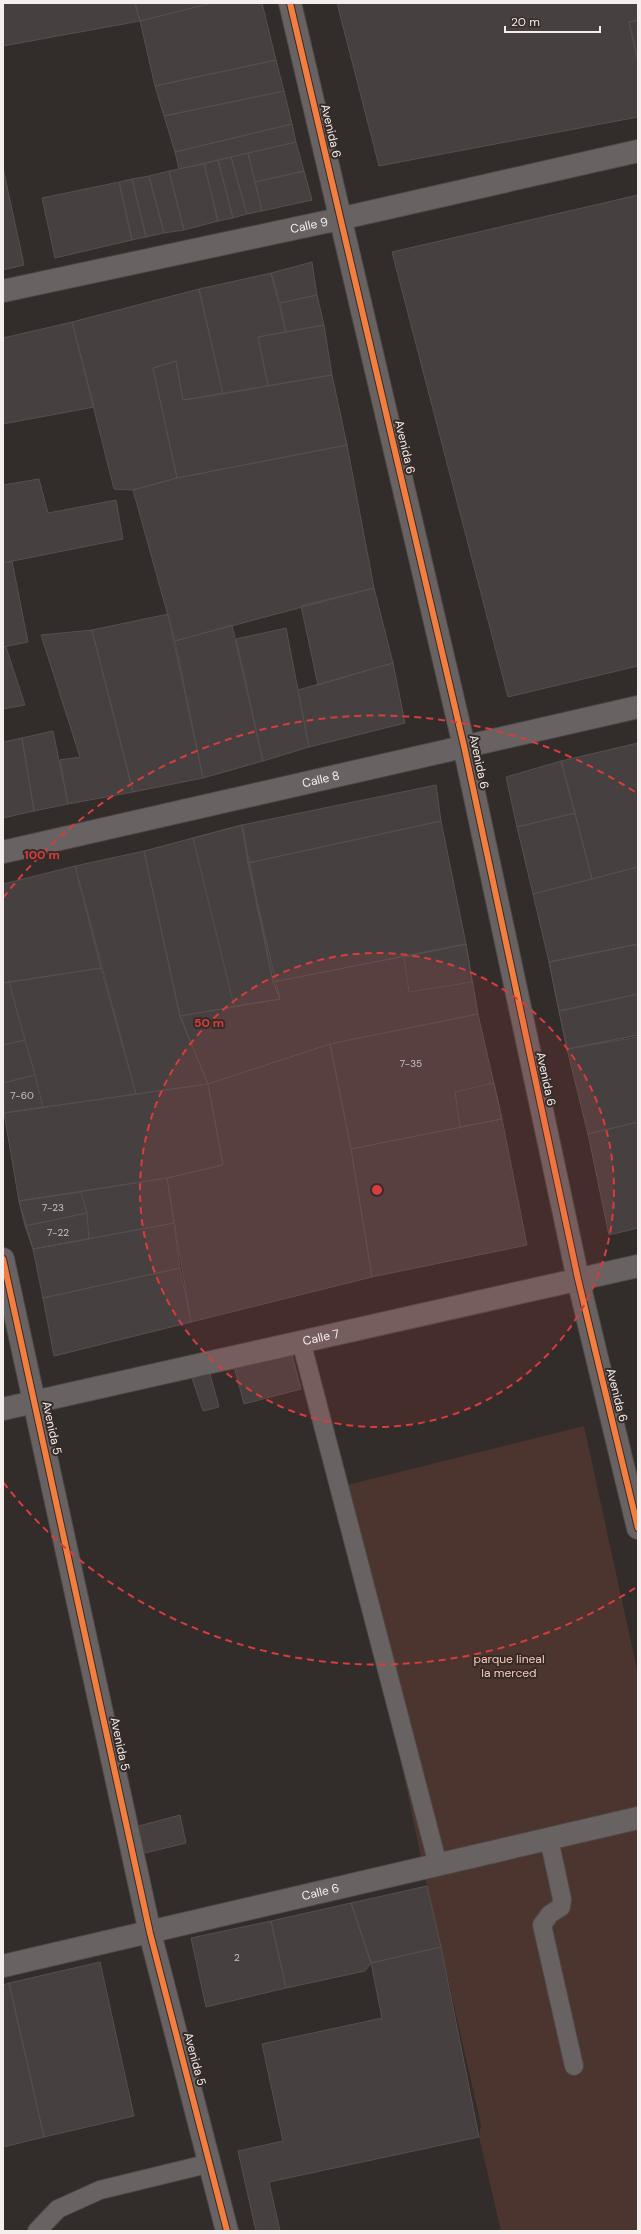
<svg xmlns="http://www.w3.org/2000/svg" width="641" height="2234" font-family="'DM Sans',sans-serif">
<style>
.green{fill:#4b352e}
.building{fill:#464140;stroke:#55504f}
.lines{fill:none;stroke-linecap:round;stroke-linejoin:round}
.service-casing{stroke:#4e4948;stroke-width:20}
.minor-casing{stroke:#4e4948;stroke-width:24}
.tertiary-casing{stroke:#4e4948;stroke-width:24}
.service{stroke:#686362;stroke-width:18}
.minor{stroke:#686362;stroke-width:22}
.tertiary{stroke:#686362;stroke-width:22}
.cycleway-casing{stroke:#352b28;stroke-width:8}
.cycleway{stroke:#f27e40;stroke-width:6}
.ring{fill:none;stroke:#d93c3c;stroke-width:2;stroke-dasharray:7 5}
.labels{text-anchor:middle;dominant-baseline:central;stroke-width:4;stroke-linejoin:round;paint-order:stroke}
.number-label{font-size:10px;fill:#c9c3c1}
.street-label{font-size:12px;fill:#f5eeec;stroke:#352b28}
.park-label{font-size:12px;fill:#fec8b9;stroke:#352b28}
.centre{fill:#d93c3c;stroke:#352b28;stroke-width:2}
.ring-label{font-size:12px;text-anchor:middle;font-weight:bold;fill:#d93c3c;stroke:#352b28;stroke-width:4;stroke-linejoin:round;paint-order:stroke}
</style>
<rect width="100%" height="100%" fill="#322c2b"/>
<!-- green -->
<path class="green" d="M584,1426L638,1674V2231H501L479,2137L481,2125L427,1886L343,1486Z"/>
<!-- building -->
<path class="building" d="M3,3H135L140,21L3,46Z
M135,3H212L140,21Z
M212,3H262L276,60L155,86L140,21Z
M337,3H638V20L629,22L638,61V117L379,166Z
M638,20V61L629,22Z
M276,60L284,91L164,116L155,86Z
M284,91L292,124L175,152L164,116Z
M292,124L296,142L179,169L175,152Z
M296,142L304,171L255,182L248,153Z
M248,153L262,211L247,214L231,157Z
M231,157L247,214L233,218L218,160Z
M218,160L233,218L218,221L204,164Z
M204,164L218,221L184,230L169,171Z
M3,168L24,265L3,270Z
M169,171L184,230L164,233L149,176Z
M304,171L312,200L262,211L255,182Z
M149,176L164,233L146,237L132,179Z
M132,179L146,237L132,240L119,182Z
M119,182L132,240L55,258L42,198Z
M638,195V666L508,697L392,252Z
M312,262L317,295L280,303L271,273Z
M271,273L286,332L258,337L268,386L223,394L199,289Z
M199,289L223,394L183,400L176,361L153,368L177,478L133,490L114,489L72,322Z
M317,295L324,325L286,332L280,303Z
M72,322L94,407L3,424V338Z
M324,325L332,375L268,386L258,337Z
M176,361L183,400L332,375L347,445L177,478L153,368Z
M347,445L374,588L175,641L133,490L177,478Z
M39,479L48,513L116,500L123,539L3,563V485Z
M12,561L28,642L3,647V563Z
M374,588L393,663L318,685L301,606Z
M168,614L203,778L133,792L92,630Z
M232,625L263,761L203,778L175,641Z
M286,628L309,747L263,761L236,639Z
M92,630L133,792L68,804L60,760L80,757L41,635Z
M3,647H6L25,705L3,709Z
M393,663L405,723L309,747L298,690Z
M53,731L68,804L34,811L22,738Z
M22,738L34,811L3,818V742Z
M638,743V867L592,879L561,761Z
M561,761L575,813L517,827L506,777Z
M436,785L441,821L248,863L242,825Z
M575,813L592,879L533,894L517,827Z
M441,821L466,944L273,982L248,863Z
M242,825L273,982L280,999L180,1016L144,851Z
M242,825L248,863L280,999L234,1006L193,838Z
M144,851L180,1016L208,1084L136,1094L75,866Z
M75,866L101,968L3,983V884Z
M638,867V944L549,962L533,894Z
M466,944L478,1014L330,1044L208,1084L180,1016L280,999L273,982Z
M466,944L472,982L409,992L404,957Z
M638,944V1035L567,1049L549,962Z
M638,944V994L559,1011L549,962Z
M101,968L136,1094L4,1113L3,983Z
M9,982L25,1040L3,1045V983Z
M638,994V1035L567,1049L559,1011Z
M478,1014L502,1119L351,1149L330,1044Z
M638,1037V1122L588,1134L567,1049Z
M25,1040L35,1075L3,1083V1045Z
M330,1044L351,1149L372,1277L191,1322L167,1178L223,1165L208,1084Z
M35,1075L43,1107L4,1113L3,1083Z
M494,1083L502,1119L460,1127L455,1092Z
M208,1084L223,1165L167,1178L19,1201L4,1113Z
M502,1119L527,1245L372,1277L351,1149Z
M638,1122V1228L609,1235L588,1134Z
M167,1178L174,1223L33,1249L19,1201Z
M81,1192L87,1213L25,1226L19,1201Z
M87,1213L89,1239L33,1249L25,1226Z
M174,1223L180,1268L43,1298L33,1249Z
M180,1268L191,1322L54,1356L43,1298Z
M291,1351L301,1389L244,1404L234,1366Z
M209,1370L219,1407L203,1411L191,1375Z
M180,1815L186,1843L141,1854L135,1827Z
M427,1886L441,1947L371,1963L351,1903Z
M351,1903L371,1963L365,1971L286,1988L271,1921Z
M271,1921L286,1988L206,2007L191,1938Z
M441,1947L479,2137L269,2182L280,2231H256L238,2151L283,2141L262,2044L382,2018L371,1963Z
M100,1962L134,2116L44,2137L9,1983Z
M9,1983L44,2137L3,2147V1985Z"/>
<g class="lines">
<defs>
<path id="service" d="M301,1341L438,1865
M549,1839L562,1899L561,1907L550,1914L542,1925L574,2066
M37,2231L58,2209L100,2190L211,2163"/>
<g id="minor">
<path d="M290,3L464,746L578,1279L638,1528"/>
<path id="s1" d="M3,291L339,219L638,151"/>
<path id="s2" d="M3,852L638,707"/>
<path d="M3,1259L150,1933L227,2231"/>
<path id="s3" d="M3,1409L638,1266"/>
</g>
<g id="tertiary">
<path id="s4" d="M3,1966L638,1818"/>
</g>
</defs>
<!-- service casing -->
<use href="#service" class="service-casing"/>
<!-- minor casing -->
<use href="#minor" class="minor-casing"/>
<!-- tertiary casing -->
<use href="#tertiary" class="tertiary-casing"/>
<!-- service -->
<use href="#service" class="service"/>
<!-- minor -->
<use href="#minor" class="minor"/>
<!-- tertiary -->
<use href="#tertiary" class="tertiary"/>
<defs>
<path id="cycleway" d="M290,3L464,746L578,1279L638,1528
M3,1259L150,1933L227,2231"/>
</defs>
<!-- cycleway casing -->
<use href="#cycleway" class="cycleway-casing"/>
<!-- cycleway -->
<use href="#cycleway" class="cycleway"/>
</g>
<!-- distance rings -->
<circle cx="377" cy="1190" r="237" fill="#d93c3c" fill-opacity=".12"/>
<g class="ring">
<circle cx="377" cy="1190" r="237"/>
<path d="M635 1588A474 474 0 0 1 3 1482M3 898A474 474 0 0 1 635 792"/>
</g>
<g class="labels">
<!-- number labels -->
<g class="number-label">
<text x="411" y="1063">7-35</text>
<text x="22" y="1095">7-60</text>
<text x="53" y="1207">7-23</text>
<text x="58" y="1232">7-22</text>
<text x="237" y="1957">2</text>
</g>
<!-- street labels -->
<g class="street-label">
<text transform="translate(331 131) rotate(77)">Avenida 6</text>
<text stroke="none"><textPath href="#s1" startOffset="313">Calle 9</textPath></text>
<text transform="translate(405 447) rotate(77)">Avenida 6</text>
<text transform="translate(479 762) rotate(78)">Avenida 6</text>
<text stroke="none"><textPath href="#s2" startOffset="326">Calle 8</textPath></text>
<text transform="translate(546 1079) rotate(78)">Avenida 6</text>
<text stroke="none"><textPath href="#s3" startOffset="326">Calle 7</textPath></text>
<text transform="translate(617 1395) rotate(76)">Avenida 6</text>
<text transform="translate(52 1428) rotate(78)">Avenida 5</text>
<text transform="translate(120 1744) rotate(78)">Avenida 5</text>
<text stroke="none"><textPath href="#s4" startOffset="326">Calle 6</textPath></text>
<text transform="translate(195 2059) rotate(75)">Avenida 5</text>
</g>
<!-- park labels -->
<g class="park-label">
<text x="509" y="1659">parque lineal<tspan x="509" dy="14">la merced</tspan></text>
</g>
</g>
<circle cx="377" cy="1190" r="6" class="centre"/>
<g class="ring-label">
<text x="42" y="859">100 m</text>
<text x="209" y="1027">50 m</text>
</g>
<!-- border -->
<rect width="641" height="2234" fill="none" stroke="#f5eeec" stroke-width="8"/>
<!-- scale -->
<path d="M505 26v6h95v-6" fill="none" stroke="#f5eeec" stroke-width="2"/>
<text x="511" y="26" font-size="12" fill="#f5eeec" stroke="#352b28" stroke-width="3" paint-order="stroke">20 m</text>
</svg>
